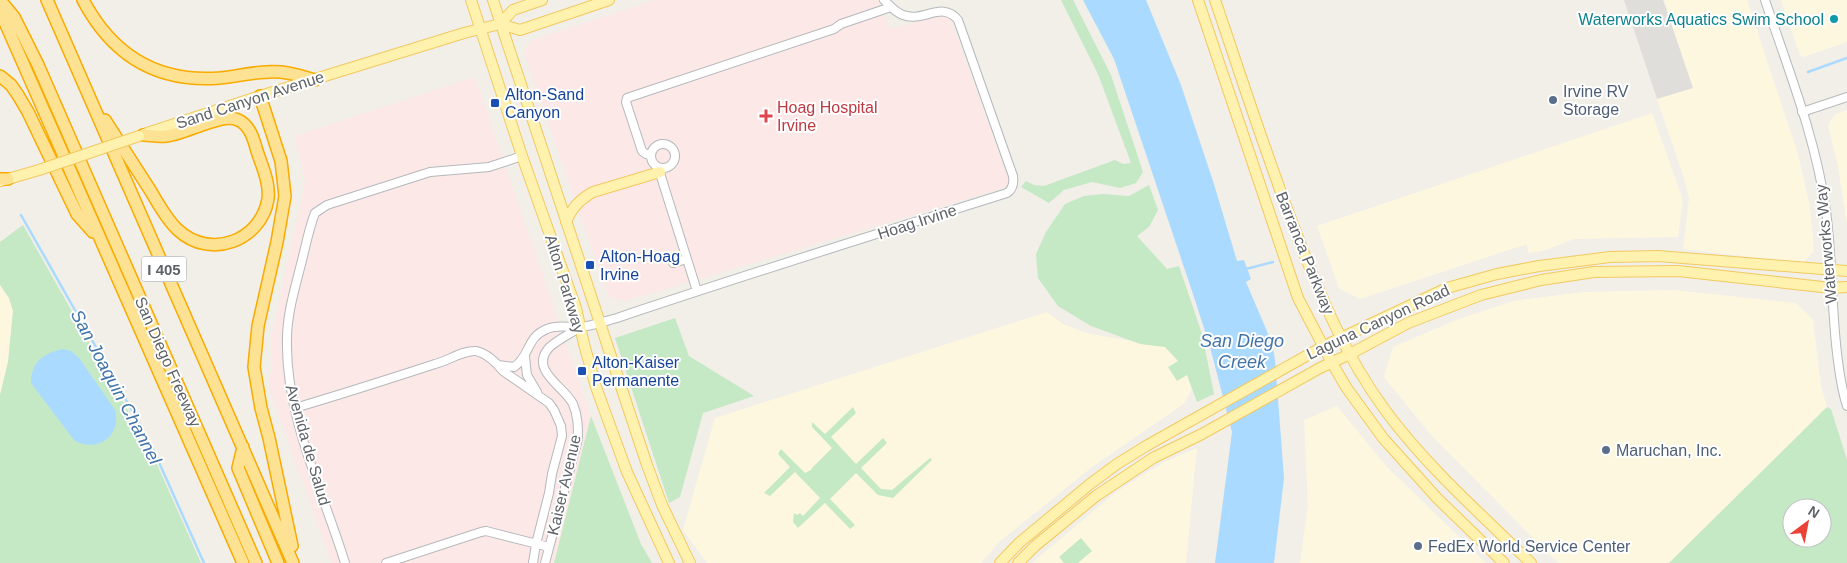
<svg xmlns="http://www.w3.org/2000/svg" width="1847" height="563" font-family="Helvetica,sans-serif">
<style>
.commercial{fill:#fef7e0}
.industrial{fill:#e0deda}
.medical{fill:#fce8e6}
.green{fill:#c5e8c5;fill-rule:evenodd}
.water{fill:#aadaff}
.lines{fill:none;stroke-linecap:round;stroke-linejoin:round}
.stream{stroke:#aadaff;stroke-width:2.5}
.minor-casing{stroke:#b5b8bc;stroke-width:10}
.major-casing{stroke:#f2c960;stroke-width:12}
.highway-casing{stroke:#f9ab00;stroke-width:14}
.minor{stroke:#fff;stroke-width:8}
.major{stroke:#fff2af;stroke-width:10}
.highway{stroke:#fde293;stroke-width:11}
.major-bridge-casing{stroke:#f2c960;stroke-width:12;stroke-linecap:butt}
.major-bridge{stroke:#fff2af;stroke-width:10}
.culture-dot{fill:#0f9aa8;stroke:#fff;stroke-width:2}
.service-dot{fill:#5c6f8a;stroke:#fff;stroke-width:2}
.transit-dot{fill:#1a4fb4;stroke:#fff;stroke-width:2}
.health-dot{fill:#e0444e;stroke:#fff;stroke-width:2}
.labels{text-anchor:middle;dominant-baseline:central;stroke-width:4;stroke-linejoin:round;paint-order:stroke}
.shield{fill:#fff;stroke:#8f9295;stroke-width:1}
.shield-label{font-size:15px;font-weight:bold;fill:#5f6368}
.culture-label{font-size:16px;fill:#0d838f;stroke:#fff;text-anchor:end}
.service-label{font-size:16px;fill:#4e5e75;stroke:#fff;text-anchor:start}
.transit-label{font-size:16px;fill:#164399;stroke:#fff;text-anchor:start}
.street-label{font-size:16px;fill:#5f6368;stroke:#fff}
.health-label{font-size:16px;fill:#be3a42;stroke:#fff;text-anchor:start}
.water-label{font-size:18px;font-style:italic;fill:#4174aa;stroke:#fff}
</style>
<rect width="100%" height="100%" fill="#f1efe8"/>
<!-- commercial -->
<path class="commercial" d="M1664,0H1747L1798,154L1810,207L1814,251L1803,263L1683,249L1689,199L1685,181L1657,99L1692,88Z
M1781,0H1847V42L1803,57L1800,55Z
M1847,110V225L1838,166L1828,126L1830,121L1836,114Z
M1652,113L1683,200L1678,237L1574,239L1543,251L1528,253L1527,244L1360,299L1339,288L1317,226Z
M0,285L9,298L13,310L8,362L0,395Z
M1672,290L1796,303L1813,320L1821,386L1827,407L1669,563H1558L1431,435L1384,377L1393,347L1456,320L1513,301L1584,292Z
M1047,312L1063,324L1086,333L1165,347L1185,368L1192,388L1185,403L1092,467L999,542L981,563H707L683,530L715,418Z
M1337,406L1386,466L1486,563H1300L1308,505L1304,420Z
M1197,448L1186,563H1032L1116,492L1166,461Z"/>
<!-- industrial -->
<path class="industrial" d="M1624,0H1663L1693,88L1657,99Z"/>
<!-- medical -->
<path class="medical" d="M654,0H878L890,29L938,16L947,17L951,21L1008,178V184L1004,188L625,301L609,298L524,53L530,41Z
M475,77L591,416L554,563H331L270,390L272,335L305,183L295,136Z"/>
<!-- green -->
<path class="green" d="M1061,0H1073L1111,75L1143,172L1136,183L1120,188L1092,182L1064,190L1049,203L1021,187L1026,181L1034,185L1044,186L1115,160L1123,164L1131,163L1098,74Z
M1149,185L1158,210L1149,227L1137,236L1167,269L1179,266L1202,334L1214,394L1197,402L1187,375L1177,381L1168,367L1178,361L1165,347L1140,344L1091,326L1058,306L1038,278L1036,254L1046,232L1065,204L1084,196L1103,194L1129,196Z
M23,225L151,451L201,563H0V395L8,362L13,311L9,298L0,285V242Z
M675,318L689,356L754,396L703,413L680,497L669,503L615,338Z
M853,407L856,413L831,437L856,464L883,438L887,443L861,468L881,489L892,490L930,458L932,460L893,498L878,495L856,473L830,499L855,525L850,529L825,503L798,528L793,522L794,513L797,515L800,513L803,516L820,498L795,472L770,496L764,493L790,467L778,454L781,449L805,473L811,470L812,468L832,448L812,427V422L825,434Z
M1827,407L1831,409L1847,460V563H1669ZM1792,508H1822V538H1792Z
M591,416L641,544L652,563H554Z
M1081,538L1092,551L1078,563H1064L1059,557Z"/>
<!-- water -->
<path class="water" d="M1083,0H1146L1181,85L1213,181L1237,261L1244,260L1251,279L1246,282L1272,343L1275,360L1284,478L1274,563H1215L1232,432L1210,347L1195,300L1114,59Z
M63,349L71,351L79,358L115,410C122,436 96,454 74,440L31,383C31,362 44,353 63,349Z"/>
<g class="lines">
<!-- stream -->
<path class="stream" d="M1808,72L1847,58
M21,215L135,416L153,449L204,563
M1246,269L1273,262"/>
<defs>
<path id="minor" d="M1765,0C1788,69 1816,138 1826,211C1833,261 1831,311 1838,361C1840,377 1842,391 1847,406
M1802,112L1847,97
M651 156a12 12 0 1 1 24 0a12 12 0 1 1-24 0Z
M651,155L646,154L642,151L626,102L627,98L834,29L841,24L891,7
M658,167L697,291
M673,263L687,259
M525,357L527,375L537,392
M498,365L514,367C530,357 526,337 547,329C559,324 568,328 581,327C592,326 606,321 617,318C747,274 877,234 1007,193C1013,189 1014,183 1013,176L958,20C942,0 923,23 903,15C895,12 889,5 884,0
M295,408C342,394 389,379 435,364C448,361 463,350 476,351C486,353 497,363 503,371L549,403L554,410L561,426L562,436L552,474L549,493L536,544L533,563
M345,563C323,491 285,416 287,339C287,315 294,292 300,268C305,250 308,231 315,213L327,205L430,172L489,167L522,156
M386,563L481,532L486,531L549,547
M545,563L578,439C578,426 578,416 573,404C565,387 530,371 548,349C553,342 572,333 580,327"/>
<path id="major" d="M471,0L522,156L576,308L584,344L596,387L627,472L669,563
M493,0L647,465L662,505L690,563
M1198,0L1298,298L1332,363L1346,387L1383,438L1437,498L1504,563
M1215,0C1242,79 1267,158 1297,235C1320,296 1346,357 1385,410C1427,467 1481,514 1531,563
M500,24L513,10L542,0
M144,134L260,96L464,33L500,24L520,30L609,0
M1,181L39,170
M566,222C572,208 579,200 593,192L660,172
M1000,563L1019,543L1090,484L1117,464L1146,446L1324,346L1447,288L1497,274L1539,266L1610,257L1658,256L1847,271
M1018,563L1035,546L1096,496L1153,458L1202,434L1320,368L1350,354L1408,323L1481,295L1541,280L1594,272L1678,271L1831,288L1847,287"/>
<path id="highway" d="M0,0L14,17L38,65L256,563
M47,0L293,563
M83,0C112,55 157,83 220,78C239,76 262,70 281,72C292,73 304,77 315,80
M0,11L243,563
M0,76L11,85L18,95L28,112L77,214L93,232
M260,96L281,161L285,196L277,242L258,326L254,367L261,408L269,438L292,546
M105,120C120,143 135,167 150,190C158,203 166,219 178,230C210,260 261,241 268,199C270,183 262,166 257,151C254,140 250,125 238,120C222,112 184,135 166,136C158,137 150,135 143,135
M0,179H8
M243,447L238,468L278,563"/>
</defs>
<!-- minor casing -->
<use href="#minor" class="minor-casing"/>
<!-- major casing -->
<use href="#major" class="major-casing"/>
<!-- highway casing -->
<use href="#highway" class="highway-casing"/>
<!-- minor -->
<use href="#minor" class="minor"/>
<!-- major -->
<use href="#major" class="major"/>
<!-- highway -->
<use href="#highway" class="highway"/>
<defs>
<path id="major-bridge" d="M39,170L139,136"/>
</defs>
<!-- major-bridge casing -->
<use href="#major-bridge" class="major-bridge-casing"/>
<!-- major-bridge -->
<use href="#major-bridge" class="major-bridge"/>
</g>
<!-- markers -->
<circle class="culture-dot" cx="1834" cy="19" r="5"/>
<g class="service-dot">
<circle cx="1553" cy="100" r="5"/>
<circle cx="1606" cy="450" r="5"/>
<circle cx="1418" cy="546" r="5"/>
</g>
<g class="transit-dot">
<rect x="490" y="98" width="10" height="10" rx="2.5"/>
<rect x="585" y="260" width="10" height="10" rx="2.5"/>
<rect x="577" y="366" width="10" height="10" rx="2.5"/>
</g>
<path class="health-dot" d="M763.5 108.5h5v5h5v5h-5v5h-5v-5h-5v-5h5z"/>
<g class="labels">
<!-- shield labels -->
<rect class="shield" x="141.5" y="256.5" width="45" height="25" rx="4"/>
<g class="shield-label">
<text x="164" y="269">I 405</text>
</g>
<!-- culture labels -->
<g class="culture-label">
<text x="1824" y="19">Waterworks Aquatics Swim School</text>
</g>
<!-- service labels -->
<g class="service-label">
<text x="1563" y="91">Irvine RV<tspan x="1563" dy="18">Storage</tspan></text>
<text x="1616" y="450">Maruchan, Inc.</text>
<text x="1428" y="546">FedEx World Service Center</text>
</g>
<!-- transit labels -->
<g class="transit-label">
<text x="505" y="94">Alton-Sand<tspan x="505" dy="18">Canyon</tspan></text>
<text x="600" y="256">Alton-Hoag<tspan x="600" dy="18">Irvine</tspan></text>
<text x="592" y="362">Alton-Kaiser<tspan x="592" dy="18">Permanente</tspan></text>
</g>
<!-- street labels -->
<g class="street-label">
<text transform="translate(250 100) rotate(-18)">Sand Canyon Avenue</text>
<text transform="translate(917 222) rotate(-18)">Hoag Irvine</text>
<text transform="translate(1826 244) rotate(-95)">Waterworks Way</text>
<text transform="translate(1305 253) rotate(68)">Barranca Parkway</text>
<text transform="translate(565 284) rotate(73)">Alton Parkway</text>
<text transform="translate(1378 322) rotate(-25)">Laguna Canyon Road</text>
<text transform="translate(168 362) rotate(66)">San Diego Freeway</text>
<text transform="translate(308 445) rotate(74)">Avenida de Salud</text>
<text transform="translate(564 485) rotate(-77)">Kaiser Avenue</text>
</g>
<!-- health labels -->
<g class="health-label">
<text x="777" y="107">Hoag Hospital<tspan x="777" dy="18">Irvine</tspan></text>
</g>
<!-- water labels -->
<g class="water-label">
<text x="1242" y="341">San Diego<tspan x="1242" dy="21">Creek</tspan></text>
<text transform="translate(116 387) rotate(62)">San Joaquin Channel</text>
</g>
</g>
<!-- north arrow -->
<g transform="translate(1807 523) rotate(32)"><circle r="24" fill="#ffffff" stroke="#bfc1c3"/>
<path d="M0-4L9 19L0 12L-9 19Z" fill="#ea4335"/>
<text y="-8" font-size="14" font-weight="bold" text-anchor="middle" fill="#5f6368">N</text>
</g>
</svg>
